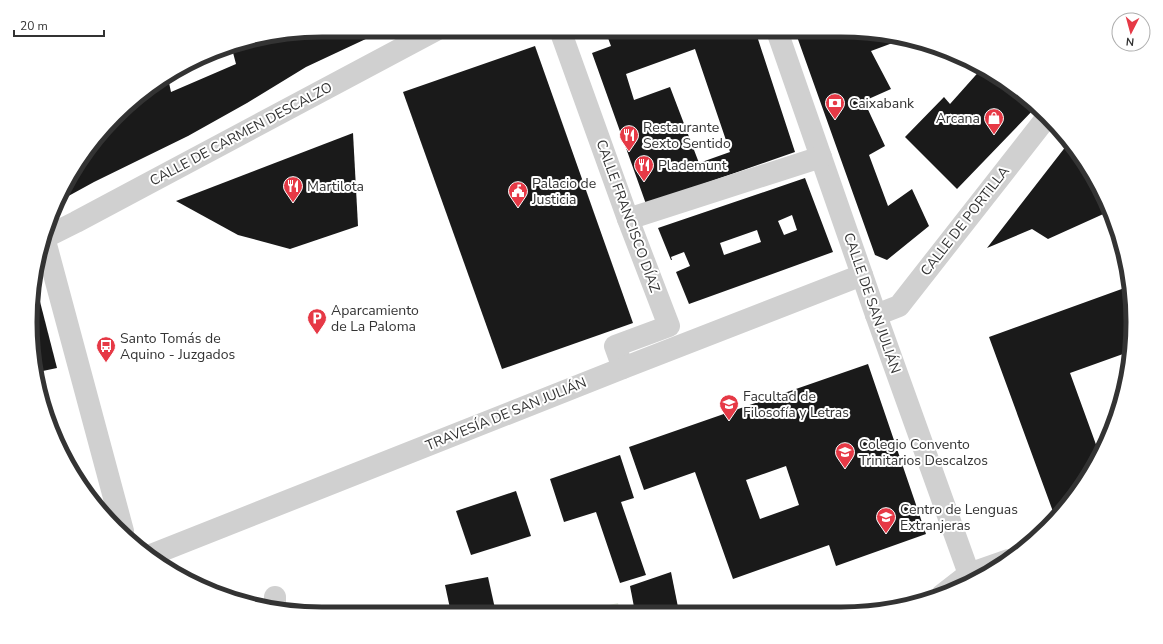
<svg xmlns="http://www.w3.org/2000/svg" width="1163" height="644" font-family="'Nunito Sans',sans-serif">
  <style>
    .green { fill: #e6ecdf }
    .building { fill: #1a1a1a; fill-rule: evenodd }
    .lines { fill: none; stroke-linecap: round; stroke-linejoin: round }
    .minor { stroke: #d0d0d0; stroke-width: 22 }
    .labels { text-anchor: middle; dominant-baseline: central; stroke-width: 4; stroke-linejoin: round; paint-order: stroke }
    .poi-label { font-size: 14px; fill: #333; stroke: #fff; text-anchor: start }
    .street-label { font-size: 14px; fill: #333; stroke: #fff }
    .rim { fill: none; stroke: #333; stroke-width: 5 }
  </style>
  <rect width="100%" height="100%" fill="#fff"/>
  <!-- green -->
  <polygon class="green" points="618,603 620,612 573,613"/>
  <!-- building -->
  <g class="building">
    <polygon points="322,30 385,30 306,67 247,103 188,136 94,182 63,199 62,198 79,160 144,90 168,78 171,92 236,64 231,45"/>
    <polygon points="587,30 604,30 604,31 589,36"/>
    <path d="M605,30H755L795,152L646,204L592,53L611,46ZM695,49L730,152L699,163L670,87L634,100L626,74Z"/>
    <polygon points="795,31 860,31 906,38 871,51 891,89 864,101 885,146 869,155 888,206 912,189 929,226 887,260 875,255"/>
    <polygon points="535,46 633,323 502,369 403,92"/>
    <polygon points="983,67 1037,106 957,189 905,137 944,97 950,104"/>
    <polygon points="353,133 358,226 290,249 238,235 176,201"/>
    <polygon points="1070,141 1103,193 1110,211 1048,239 1032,229 987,248"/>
    <path d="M805,178L833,252L689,304L676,272L690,266L684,252L671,257L672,260H671L658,228ZM792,215L797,230L784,235L778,221ZM757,230L761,242L724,255L720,243Z"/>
    <polygon points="36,286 57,368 38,372 31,341"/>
    <polygon points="1130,286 1132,303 1131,360 1128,370 1123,354 1070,373 1098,450 1103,448 1094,468 1060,515 1055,517 989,337"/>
    <path d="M868,364L926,534L836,566L829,545L733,579L695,472L644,490L629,447ZM786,466L799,505L760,519L746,480Z"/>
    <polygon points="620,455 634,498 621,502 646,575 620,583 596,512 564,522 550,479"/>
    <polygon points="516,491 531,536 471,555 456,511"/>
    <polygon points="671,572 679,612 635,612 630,586"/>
    <polygon points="488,577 496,613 451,613 445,585"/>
  </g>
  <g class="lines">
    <!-- minor -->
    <g class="minor">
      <polyline points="560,30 628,219 669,326 615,346 623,368"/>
      <polyline points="777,31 876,315 969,574"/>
      <polyline points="628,219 821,157"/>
      <polyline points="44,237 123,531"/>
      <polyline points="44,238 76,222 436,30"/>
      <polyline points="876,315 899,306 1047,117"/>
      <polyline points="151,555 623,368 862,275"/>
      <polyline points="942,595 969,574 1009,560"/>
      <polyline points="275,597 275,609"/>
    </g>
  </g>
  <!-- icons -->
  <defs>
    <symbol id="bank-pin" viewBox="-11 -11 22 30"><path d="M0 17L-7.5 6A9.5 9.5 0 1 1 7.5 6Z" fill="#e63946" stroke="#fff"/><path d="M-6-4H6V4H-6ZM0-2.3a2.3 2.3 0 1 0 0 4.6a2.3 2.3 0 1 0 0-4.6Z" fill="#fff"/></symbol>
    <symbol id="shop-pin" viewBox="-11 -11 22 30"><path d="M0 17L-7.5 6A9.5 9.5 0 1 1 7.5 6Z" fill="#e63946" stroke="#fff"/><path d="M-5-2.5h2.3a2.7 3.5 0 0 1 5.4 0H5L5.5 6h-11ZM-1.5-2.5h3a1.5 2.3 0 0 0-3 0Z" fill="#fff"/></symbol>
    <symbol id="restaurant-pin" viewBox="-11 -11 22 30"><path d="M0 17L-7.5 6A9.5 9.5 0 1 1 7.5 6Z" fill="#e63946" stroke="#fff"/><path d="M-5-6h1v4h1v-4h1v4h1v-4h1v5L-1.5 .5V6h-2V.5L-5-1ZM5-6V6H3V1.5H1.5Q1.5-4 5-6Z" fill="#fff"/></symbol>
    <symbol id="civic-pin" viewBox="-11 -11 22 30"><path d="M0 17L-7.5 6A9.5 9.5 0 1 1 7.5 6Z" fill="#e63946" stroke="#fff"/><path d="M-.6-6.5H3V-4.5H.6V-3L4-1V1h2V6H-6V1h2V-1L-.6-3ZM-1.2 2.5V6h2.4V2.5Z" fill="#fff"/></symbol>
    <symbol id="parking-pin" viewBox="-11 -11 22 30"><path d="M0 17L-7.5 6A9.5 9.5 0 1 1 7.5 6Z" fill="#e63946" stroke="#fff"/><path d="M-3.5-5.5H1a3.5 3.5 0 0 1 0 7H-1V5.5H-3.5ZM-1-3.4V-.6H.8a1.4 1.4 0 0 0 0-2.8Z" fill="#fff"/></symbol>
    <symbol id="bus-pin" viewBox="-11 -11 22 30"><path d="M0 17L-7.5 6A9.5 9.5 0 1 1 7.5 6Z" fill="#e63946" stroke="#fff"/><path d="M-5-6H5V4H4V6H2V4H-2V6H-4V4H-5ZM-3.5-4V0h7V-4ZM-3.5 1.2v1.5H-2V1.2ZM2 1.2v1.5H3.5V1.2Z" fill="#fff"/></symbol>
    <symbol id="university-pin" viewBox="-11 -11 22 30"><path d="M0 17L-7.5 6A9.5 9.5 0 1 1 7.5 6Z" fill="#e63946" stroke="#fff"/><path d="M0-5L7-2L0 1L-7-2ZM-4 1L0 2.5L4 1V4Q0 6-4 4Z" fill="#fff"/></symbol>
    <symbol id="school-pin" viewBox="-11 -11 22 30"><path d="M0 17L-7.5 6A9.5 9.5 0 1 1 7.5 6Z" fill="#e63946" stroke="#fff"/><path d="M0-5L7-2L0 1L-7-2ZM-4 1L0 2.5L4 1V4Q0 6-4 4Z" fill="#fff"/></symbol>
  </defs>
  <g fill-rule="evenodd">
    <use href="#bank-pin" x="824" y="92" width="22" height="30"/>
    <use href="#shop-pin" x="983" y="107" width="22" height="30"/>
    <use href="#restaurant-pin" x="618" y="124" width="22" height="30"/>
    <use href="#restaurant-pin" x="633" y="154" width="22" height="30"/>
    <use href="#restaurant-pin" x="282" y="175" width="22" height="30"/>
    <use href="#civic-pin" x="507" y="180" width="22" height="30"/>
    <use href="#parking-pin" x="306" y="307" width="22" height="30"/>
    <use href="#bus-pin" x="95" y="335" width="22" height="30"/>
    <use href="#university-pin" x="718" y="393" width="22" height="30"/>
    <use href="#university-pin" x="834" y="441" width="22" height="30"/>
    <use href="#school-pin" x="875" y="506" width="22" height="30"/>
  </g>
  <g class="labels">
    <!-- poi labels -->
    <g class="poi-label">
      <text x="849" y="103">Caixabank</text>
      <text x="980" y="118" text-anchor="end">Arcana</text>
      <text x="643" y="127">Restaurante<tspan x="643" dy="16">Sexto Sentido</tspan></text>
      <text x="658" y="165">Plademunt</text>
      <text x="532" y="183">Palacio de<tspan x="532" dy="16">Justicia</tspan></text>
      <text x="307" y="186">Martilota</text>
      <text x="331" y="310">Aparcamiento<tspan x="331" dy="16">de La Paloma</tspan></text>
      <text x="120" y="338">Santo Tomás de<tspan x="120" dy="16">Aquino - Juzgados</tspan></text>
      <text x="743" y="396">Facultad de<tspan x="743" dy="16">Filosofía y Letras</tspan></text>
      <text x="859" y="444">Colegio Convento<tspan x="859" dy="16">Trinitarios Descalzos</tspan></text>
      <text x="900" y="509">Centro de Lenguas<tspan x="900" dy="16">Extranjeras</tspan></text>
    </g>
    <!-- street labels -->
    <g class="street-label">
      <text transform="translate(241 134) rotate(-28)">CALLE DE CARMEN DESCALZO</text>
      <text transform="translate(628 216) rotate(70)">CALLE FRANCISCO DÍAZ</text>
      <text transform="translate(965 221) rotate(-52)">CALLE DE PORTILLA</text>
      <text transform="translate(872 303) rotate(71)">CALLE DE SAN JULIÁN</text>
      <text transform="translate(506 414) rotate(-22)">TRAVESÍA DE SAN JULIÁN</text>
    </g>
  </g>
  <!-- crop -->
  <path d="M0 0H1163V644H0ZM322 37H841A285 285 0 0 1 1126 322V322A285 285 0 0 1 841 607H322A285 285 0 0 1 37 322V322A285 285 0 0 1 322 37Z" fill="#fff" fill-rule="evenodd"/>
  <path class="rim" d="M322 37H841A285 285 0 0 1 1126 322V322A285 285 0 0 1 841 607H322A285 285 0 0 1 37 322V322A285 285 0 0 1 322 37Z"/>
  <!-- north arrow -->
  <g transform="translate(1131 32) rotate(186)"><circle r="19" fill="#ffffff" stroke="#adadad"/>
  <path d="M0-3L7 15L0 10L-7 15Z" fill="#e63946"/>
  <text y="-6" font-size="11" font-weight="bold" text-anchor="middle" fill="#333333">N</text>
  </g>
  <!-- scale -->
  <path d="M14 30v6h90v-6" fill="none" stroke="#333333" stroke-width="2"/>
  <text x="20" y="30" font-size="12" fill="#333333" stroke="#ffffff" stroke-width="3" paint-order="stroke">20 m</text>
</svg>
